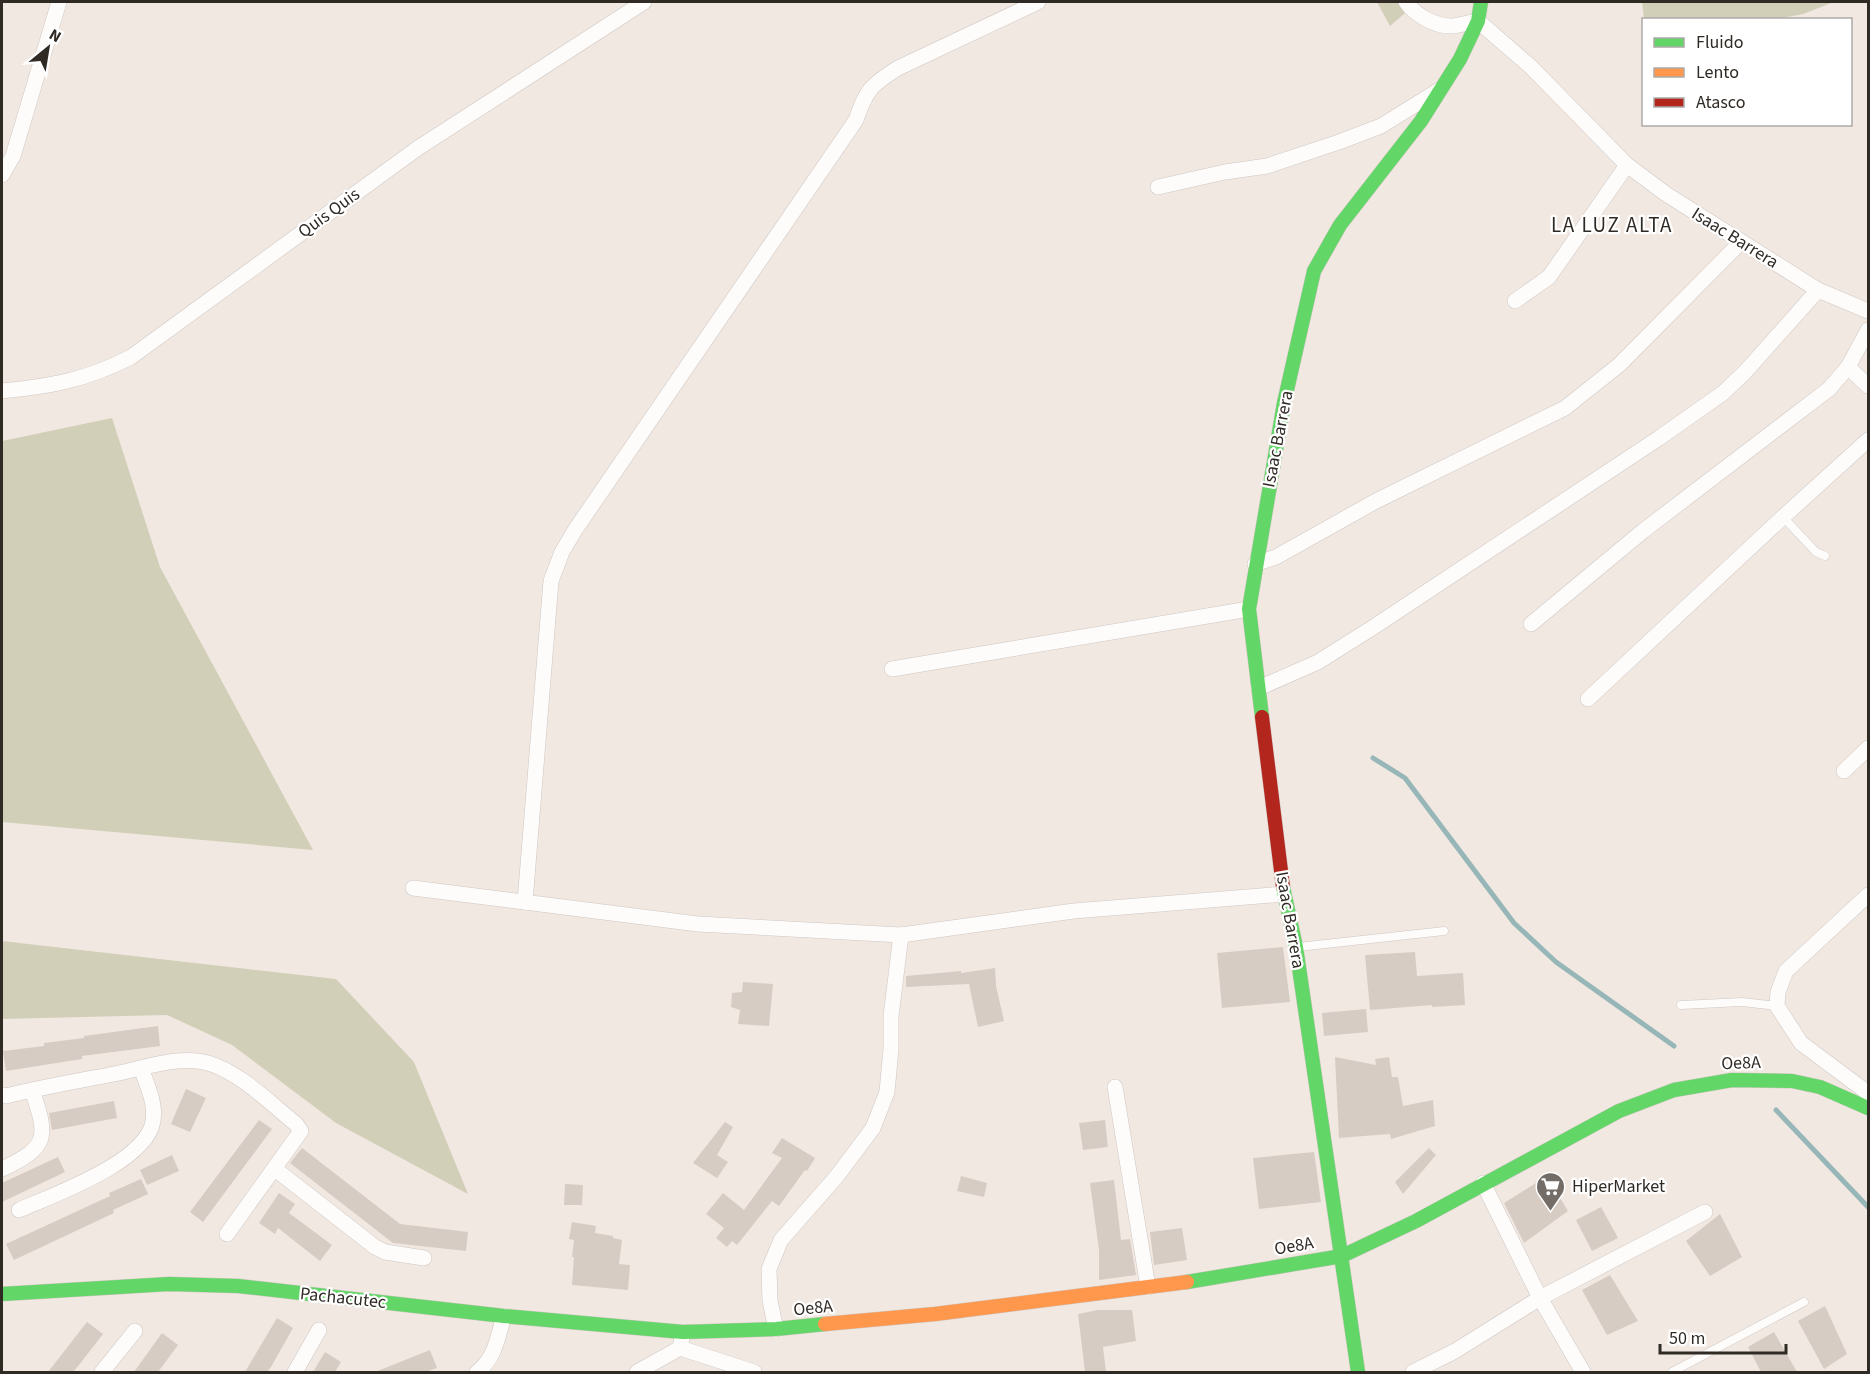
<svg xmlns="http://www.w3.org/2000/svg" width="1870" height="1374" font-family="'Source Sans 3',sans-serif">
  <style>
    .green { fill: #d2cfb8 }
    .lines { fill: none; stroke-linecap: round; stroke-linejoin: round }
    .stream { stroke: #97b6b8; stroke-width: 5 }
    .building { fill: #d7ccc4 }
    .lane-casing { stroke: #cec6c1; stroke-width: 9 }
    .street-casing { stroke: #cec6c1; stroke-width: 16 }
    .fast-casing { stroke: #cec6c1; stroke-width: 15 }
    .slow-casing { stroke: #cec6c1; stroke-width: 15 }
    .jam-casing { stroke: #cec6c1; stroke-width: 15 }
    .lane { stroke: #fdfcfb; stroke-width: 8 }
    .street { stroke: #fdfcfb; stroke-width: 15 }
    .fast { stroke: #63d668; stroke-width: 14 }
    .slow { stroke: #ff974d; stroke-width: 14 }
    .jam { stroke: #b3261e; stroke-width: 14 }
    .labels { text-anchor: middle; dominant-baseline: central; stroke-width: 4.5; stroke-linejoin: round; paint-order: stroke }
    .street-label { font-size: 18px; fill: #302a25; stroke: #fff }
    .poi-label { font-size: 18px; fill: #302a25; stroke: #fff; text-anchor: start }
    .quarter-label { font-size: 21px; letter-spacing: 1.5px; fill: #302a25; stroke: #fff }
  </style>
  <rect width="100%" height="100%" fill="#f2e8e2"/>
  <!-- green -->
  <g class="green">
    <polygon points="1377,2 1418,2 1390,26"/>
    <polygon points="1642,2 1834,2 1803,14 1777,19 1644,19"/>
    <polygon points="112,418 160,567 313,850 2,822 2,441"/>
    <polygon points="2,941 336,979 414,1062 468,1194 336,1123 232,1045 167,1015 2,1019"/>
  </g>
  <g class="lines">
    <!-- stream -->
    <g class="stream">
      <polyline points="1373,758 1405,778 1514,923 1556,962 1674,1046"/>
      <polyline points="1776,1110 1868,1207"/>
    </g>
  </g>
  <!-- building -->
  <g class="building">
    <polygon points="1283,947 1290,1002 1222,1008 1217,953"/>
    <polygon points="1415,952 1417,976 1463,973 1465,1005 1432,1007 1432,1005 1370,1010 1365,955"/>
    <polygon points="995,968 996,986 1004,1021 978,1027 969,984 906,987 906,976 961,971 961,973"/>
    <polygon points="743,982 773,984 769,1026 738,1024 740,1010 731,1007 732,993 742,992"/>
    <polygon points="1366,1009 1368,1032 1324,1036 1322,1013"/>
    <polygon points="158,1026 160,1046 82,1056 82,1059 6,1071 3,1051 44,1046 44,1043 84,1038 84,1036"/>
    <polygon points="1335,1057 1376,1065 1375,1059 1389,1057 1392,1077 1398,1077 1403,1106 1433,1100 1435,1126 1391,1139 1390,1134 1339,1138"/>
    <polygon points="186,1089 206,1098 190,1132 171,1124"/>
    <polygon points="114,1101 117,1118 52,1130 49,1113"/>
    <polygon points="259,1120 272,1129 203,1222 190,1212"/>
    <polygon points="1105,1120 1108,1147 1083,1150 1079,1123"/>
    <polygon points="725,1122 733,1127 717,1155 728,1162 717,1178 693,1163"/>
    <polygon points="782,1138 815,1158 807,1171 805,1170 779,1206 772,1201 737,1245 732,1241 727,1247 716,1238 724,1228 706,1214 723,1193 744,1210 782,1158 772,1153"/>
    <polygon points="302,1148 400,1224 468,1232 466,1251 393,1243 290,1163"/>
    <polygon points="1429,1148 1436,1155 1403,1194 1395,1182"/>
    <polygon points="1314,1152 1321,1202 1259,1209 1253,1158"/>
    <polygon points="172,1155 179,1171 147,1185 140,1170"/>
    <polygon points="58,1157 65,1172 2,1202 2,1183"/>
    <polygon points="961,1176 987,1183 984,1197 957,1191"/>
    <polygon points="1547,1176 1568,1211 1524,1243 1504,1203"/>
    <polygon points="141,1179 148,1194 113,1210 114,1213 14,1260 6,1244 110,1196 109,1193"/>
    <polygon points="1114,1180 1121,1240 1130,1239 1136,1275 1099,1280 1099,1250 1090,1183"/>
    <polygon points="565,1184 583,1185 582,1205 564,1205"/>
    <polygon points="279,1193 295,1204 289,1213 332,1245 320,1261 278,1228 275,1234 259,1223"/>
    <polygon points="1601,1207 1618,1238 1592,1251 1576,1220"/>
    <polygon points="1720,1214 1742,1257 1710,1276 1686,1241"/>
    <polygon points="572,1222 596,1226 595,1233 613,1236 613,1238 622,1240 619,1264 630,1265 628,1290 572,1285 574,1257 572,1257 574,1240 569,1239"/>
    <polygon points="1182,1228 1187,1260 1154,1265 1150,1232"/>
    <polygon points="1610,1275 1638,1321 1607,1335 1582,1290"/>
    <polygon points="1825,1306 1847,1354 1824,1369 1798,1321"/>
    <polygon points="1098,1310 1132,1310 1136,1341 1103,1347 1106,1372 1085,1372 1078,1314"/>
    <polygon points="277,1318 293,1328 271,1367 267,1372 245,1372"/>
    <polygon points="87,1322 103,1334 79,1365 73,1372 48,1372"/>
    <polygon points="1774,1332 1797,1372 1761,1372 1748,1347"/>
    <polygon points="162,1333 178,1345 158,1372 134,1372"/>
    <polygon points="430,1350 437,1368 425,1372 375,1372"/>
    <polygon points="325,1352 341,1362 335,1372 313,1372"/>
  </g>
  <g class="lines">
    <defs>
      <g id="lane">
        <polyline points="1783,517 1816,552 1825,556"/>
        <polyline points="1298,947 1444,931"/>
        <polyline points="1681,1005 1742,1002 1777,1006"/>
        <polyline points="1672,1372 1804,1302"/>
      </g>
      <g id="street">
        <path d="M1406,2C1415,15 1436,27 1453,26C1461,25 1470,22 1478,21L1531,67L1627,165L1666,194L1818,290L1868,311"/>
        <polyline points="2,175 13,156 59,2"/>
        <polyline points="1158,187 1225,172 1267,166 1339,142 1381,126 1439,90"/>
        <polyline points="1515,301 1549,277 1627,165"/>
        <polyline points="1848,367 1868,386"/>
        <path d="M2,391C52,386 86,380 131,357L418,148L644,2"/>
        <polyline points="1255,564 1276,557 1376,501 1565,408 1619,365 1740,243"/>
        <polyline points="1531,624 1643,531 1829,389 1848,367 1868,330"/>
        <polyline points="892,669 1249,609"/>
        <polyline points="1259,688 1318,662 1372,628 1659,438 1723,393 1746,371 1818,290"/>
        <polyline points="1588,699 1783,517 1868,440"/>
        <polyline points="1844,771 1868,748"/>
        <polyline points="413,888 698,924 901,935 1074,911 1284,894"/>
        <polyline points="1868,895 1786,971 1778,992 1777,1006 1801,1043 1868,1093"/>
        <path d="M525,902L551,581L562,552L575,530L856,120C866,90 871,85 898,68L1038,2"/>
        <polyline points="1115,1087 1148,1287"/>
        <path d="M2,1095L6,1096C42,1087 78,1081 114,1074C146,1068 182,1053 214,1065C245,1077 271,1104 296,1124L301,1131L227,1234"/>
        <path d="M2,1169C49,1147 48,1137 32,1090"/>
        <polyline points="275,1169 375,1247 385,1252 424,1258"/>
        <polyline points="1483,1183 1540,1298 1583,1372"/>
        <path d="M19,1210C53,1195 147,1162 153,1121C156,1103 147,1085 141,1068"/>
        <polyline points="776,1329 770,1301 769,1269 781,1240 837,1176 873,1128 887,1092 891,1049 891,1016 901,935"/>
        <polyline points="680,1348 754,1372"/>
        <polyline points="102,1372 135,1331"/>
        <polyline points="295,1372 319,1330"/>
        <path d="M477,1372C495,1359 498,1336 504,1316"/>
        <polyline points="637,1372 680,1348 682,1338"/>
        <polyline points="1413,1372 1455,1351 1540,1298 1705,1212"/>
      </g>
      <g id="fast">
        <polyline points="1262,717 1249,609 1284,403 1314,271 1340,225 1421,121 1460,59 1478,21 1481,2"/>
        <polyline points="1283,887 1296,947 1358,1372"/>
        <polyline points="1187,1282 1342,1256 1416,1221 1619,1111 1674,1090 1732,1080 1792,1081 1820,1087 1868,1108"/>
        <polyline points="2,1294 169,1284 238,1286 504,1316 683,1332 776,1329 825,1324"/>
      </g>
      <polyline id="slow" points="825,1324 935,1314 1187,1282"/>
      <polyline id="jam" points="1262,717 1283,887"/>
    </defs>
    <!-- lane casing -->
    <use href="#lane" class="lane-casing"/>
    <!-- street casing -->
    <use href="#street" class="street-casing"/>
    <!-- fast casing -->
    <use href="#fast" class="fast-casing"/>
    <!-- slow casing -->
    <use href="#slow" class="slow-casing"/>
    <!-- jam casing -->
    <use href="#jam" class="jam-casing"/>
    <!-- lane -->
    <use href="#lane" class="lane"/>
    <!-- street -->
    <use href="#street" class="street"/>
    <!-- fast -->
    <use href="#fast" class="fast"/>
    <!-- slow -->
    <use href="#slow" class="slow"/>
    <!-- jam -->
    <use href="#jam" class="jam"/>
  </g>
  <!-- icons -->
  <defs>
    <symbol id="supermarket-pin" viewBox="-11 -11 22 30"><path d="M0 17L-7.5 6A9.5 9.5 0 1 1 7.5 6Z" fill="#746c67" stroke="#fff"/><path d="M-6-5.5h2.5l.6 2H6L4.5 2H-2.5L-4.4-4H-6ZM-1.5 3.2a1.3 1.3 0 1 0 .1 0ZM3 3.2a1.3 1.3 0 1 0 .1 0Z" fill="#fff"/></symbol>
  </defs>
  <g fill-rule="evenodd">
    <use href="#supermarket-pin" x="1534" y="1170" width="33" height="45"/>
  </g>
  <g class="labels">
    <!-- street labels -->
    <g class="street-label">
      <text transform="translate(329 213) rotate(-36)">Quis Quis</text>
      <text transform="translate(1735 238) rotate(32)">Isaac Barrera</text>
      <text transform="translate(1278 439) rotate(-79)">Isaac Barrera</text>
      <text transform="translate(1290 920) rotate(80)">Isaac Barrera</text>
      <text transform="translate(1741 1063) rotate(-2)">Oe8A</text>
      <text transform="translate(1294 1246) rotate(-10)">Oe8A</text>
      <text transform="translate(343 1298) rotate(6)">Pachacutec</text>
      <text transform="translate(813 1308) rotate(-6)">Oe8A</text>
    </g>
    <!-- poi labels -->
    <g class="poi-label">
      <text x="1572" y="1186">HiperMarket</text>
    </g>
    <!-- quarter labels -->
    <g class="quarter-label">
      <text x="1612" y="225">LA LUZ ALTA</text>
    </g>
  </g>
  <!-- border -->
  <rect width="1870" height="1374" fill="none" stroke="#302a25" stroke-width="6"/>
  <!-- legend -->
  <rect x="1642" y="18" width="210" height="108" fill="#ffffff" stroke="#acaaa8" stroke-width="1.5"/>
  <rect x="1654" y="38" width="30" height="9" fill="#63d668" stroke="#acaaa8" stroke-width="1.5"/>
  <text x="1696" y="48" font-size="18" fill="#302a25">Fluido</text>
  <rect x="1654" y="68" width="30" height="9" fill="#ff974d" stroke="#acaaa8" stroke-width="1.5"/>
  <text x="1696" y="78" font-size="18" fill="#302a25">Lento</text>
  <rect x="1654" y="98" width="30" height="9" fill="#b3261e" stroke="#acaaa8" stroke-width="1.5"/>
  <text x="1696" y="108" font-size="18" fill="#302a25">Atasco</text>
  <!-- north arrow -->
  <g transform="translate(48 48) rotate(30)" stroke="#ffffff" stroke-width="4.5" paint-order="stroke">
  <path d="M0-4.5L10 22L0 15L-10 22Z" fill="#302a25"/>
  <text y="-9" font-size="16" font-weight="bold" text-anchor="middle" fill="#302a25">N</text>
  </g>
  <!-- scale -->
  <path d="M1660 1344v9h126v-9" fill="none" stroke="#302a25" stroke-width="3"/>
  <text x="1669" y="1344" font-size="18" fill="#302a25" stroke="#ffffff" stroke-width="4.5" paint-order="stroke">50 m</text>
</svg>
